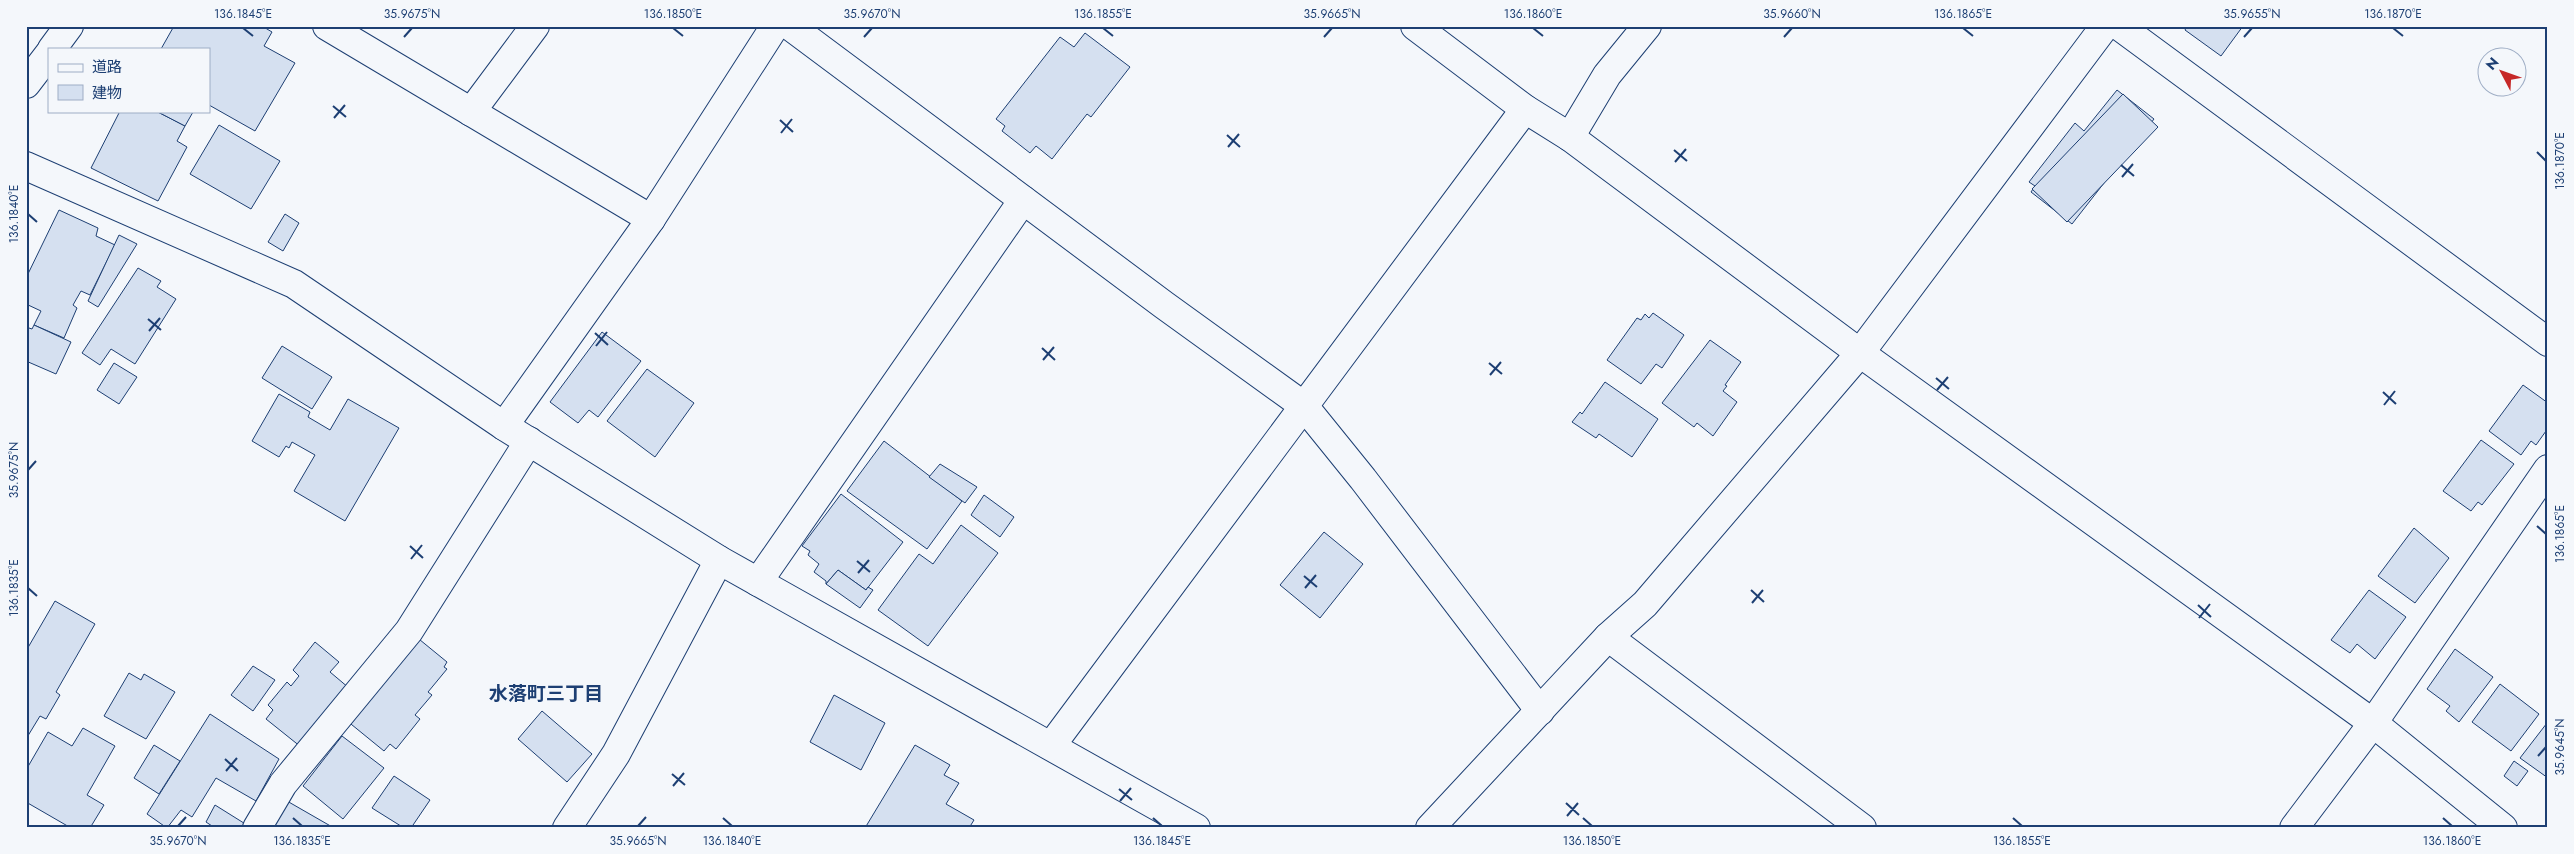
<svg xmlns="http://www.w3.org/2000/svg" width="2574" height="854" font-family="Jost,'Noto Sans JP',sans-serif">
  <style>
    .building { fill: #d5e0f0; stroke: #1d3f73 }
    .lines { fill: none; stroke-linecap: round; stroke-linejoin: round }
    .minor-casing { stroke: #1d3f73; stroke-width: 30 }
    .tertiary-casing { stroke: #1d3f73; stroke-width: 30 }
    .minor { stroke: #f4f7fb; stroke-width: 28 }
    .tertiary { stroke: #f4f7fb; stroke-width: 28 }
    .ticks { fill: none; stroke: #1d3f73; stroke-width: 2 }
    .labels { text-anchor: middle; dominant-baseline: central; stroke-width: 4; stroke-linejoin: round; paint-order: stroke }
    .neighbourhood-label { font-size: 19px; font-weight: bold; fill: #1d3f73; stroke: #f4f7fb }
    .neatline { fill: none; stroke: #1d3f73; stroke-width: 2 }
    .ticks-label { font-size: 12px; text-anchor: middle; fill: #1d3f73 }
  </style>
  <rect width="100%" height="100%" fill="#f4f7fb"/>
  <!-- building -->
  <g class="building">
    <polygon points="174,26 262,26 272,32 264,46 295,63 255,131 209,105 209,49 161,49"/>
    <polygon points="2187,26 2243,26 2221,56 2185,30"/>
    <polygon points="1085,33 1130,67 1091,117 1087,114 1052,159 1036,146 1030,153 1002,131 1005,126 996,119 1060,37 1074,47"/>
    <polygon points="2117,90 2154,119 2072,224 2031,192 2035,186 2029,182 2075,123 2084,131"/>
    <polygon points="2123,94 2158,127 2067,222 2032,189"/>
    <polygon points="120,111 156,111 185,126 177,141 187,147 158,201 91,168"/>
    <polygon points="156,111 192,111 193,112 185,126"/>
    <polygon points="219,125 280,161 251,209 190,174"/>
    <polygon points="59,210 98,228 96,236 115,245 90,295 81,291 73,305 77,308 64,338 34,325 41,311 26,304 26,278"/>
    <polygon points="285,214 299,223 283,251 268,242"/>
    <polygon points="119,235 137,244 98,307 88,301"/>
    <polygon points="138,268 161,281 157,287 176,299 135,364 111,349 100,365 82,353"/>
    <polygon points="1653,313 1684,335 1662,368 1656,364 1641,384 1607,360 1637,318 1641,320 1645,314 1649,318"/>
    <polygon points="34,325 71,342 56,374 26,361 26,327 32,329"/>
    <polygon points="602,332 641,361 598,417 589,410 578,423 550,402"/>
    <polygon points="1710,340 1741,362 1725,385 1727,386 1723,391 1737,402 1713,436 1697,423 1694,427 1662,403"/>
    <polygon points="282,346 332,377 312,409 262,378"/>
    <polygon points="114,363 137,377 119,404 97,390"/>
    <polygon points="647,369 694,403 655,457 607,421"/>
    <polygon points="1605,382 1658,419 1632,457 1599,434 1596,438 1572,422 1580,412 1582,414"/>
    <polygon points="2523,385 2548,403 2548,432 2546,431 2536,445 2531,441 2521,455 2489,431"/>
    <polygon points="279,394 310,412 308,417 330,430 348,399 399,428 345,521 294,491 315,455 292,442 289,448 286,446 279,457 252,441"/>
    <polygon points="2481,440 2514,464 2482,505 2478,502 2471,511 2443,491"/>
    <polygon points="884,441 962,501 927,549 847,491"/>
    <polygon points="940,464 977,487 965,503 929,477"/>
    <polygon points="841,494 903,542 866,590 838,570 826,584 826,581 814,572 819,564 808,555 810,551 802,546"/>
    <polygon points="984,495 1014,517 1000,537 971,515"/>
    <polygon points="961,525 998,553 928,646 878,610 919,554 933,564"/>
    <polygon points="2414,528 2449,558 2415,603 2378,576"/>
    <polygon points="1324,532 1363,564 1320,618 1280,585"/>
    <polygon points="838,570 866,590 868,587 873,590 860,608 826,584"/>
    <polygon points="2369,590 2406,617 2375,659 2357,644 2350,653 2331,640"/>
    <polygon points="55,601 95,624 56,692 60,695 46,719 40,716 26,739 26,651"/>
    <polygon points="414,635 447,662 444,667 447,669 428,692 432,695 415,715 420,719 396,749 390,744 384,751 346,720"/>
    <polygon points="315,642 339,662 330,672 349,688 301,747 266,719 273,710 268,705 287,682 291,686 299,676 293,670"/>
    <polygon points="2455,649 2493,677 2459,722 2446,711 2450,706 2427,689"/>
    <polygon points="253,666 275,680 253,711 231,695"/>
    <polygon points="129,673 141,680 144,674 175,692 146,739 104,716"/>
    <polygon points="2500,684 2539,714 2511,751 2472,722"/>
    <polygon points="834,695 885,723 861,770 810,742"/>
    <polygon points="542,711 592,754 567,782 518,739"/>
    <polygon points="210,714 279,759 256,801 216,778 192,817 181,810 167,828 147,814"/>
    <polygon points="2547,723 2548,724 2548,778 2520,758"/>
    <polygon points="83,728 115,746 87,795 104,805 90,828 71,828 26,802 26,770 48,732 72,746"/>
    <polygon points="342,736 384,768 343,819 303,786"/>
    <polygon points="154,745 180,761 159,794 134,778"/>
    <polygon points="915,745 950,765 944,775 959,783 946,804 974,820 969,828 865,828"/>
    <polygon points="2514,761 2528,771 2517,786 2504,776"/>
    <polygon points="394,776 430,800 411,828 404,828 372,808"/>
    <polygon points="287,801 334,828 272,828"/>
    <polygon points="215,805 247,825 245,828 215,828 206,822"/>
  </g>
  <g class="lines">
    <defs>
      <g id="minor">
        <polyline points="327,26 651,219"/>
        <polyline points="790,26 1164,305 1304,406 1363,479 1540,711"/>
        <polyline points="2119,26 2548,342"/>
        <polyline points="52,49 69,26"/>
        <polyline points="26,84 49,54"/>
        <polyline points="471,112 535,26"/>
        <polyline points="1570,137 1607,75 1647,26"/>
        <polyline points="26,166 294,284 504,426 719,560 1196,828"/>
        <polyline points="504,426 651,219 775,26"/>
        <polyline points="758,582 1023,200"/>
        <polyline points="1608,637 1862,828"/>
        <polyline points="1051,746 1525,109"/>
        <polyline points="257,828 283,784 409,631 529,441"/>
        <polyline points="567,828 616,754 719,560"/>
        <polyline points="1430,828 1608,637 1645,604 1860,353 2105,26"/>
        <polyline points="2294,828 2373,723 2548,469"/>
      </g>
      <polyline id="tertiary" points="1415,26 1525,109 1570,137 1860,353 2373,723 2503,828"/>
    </defs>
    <!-- minor casing -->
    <use href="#minor" class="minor-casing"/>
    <!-- tertiary casing -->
    <use href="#tertiary" class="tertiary-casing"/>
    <!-- minor -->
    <use href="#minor" class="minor"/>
    <!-- tertiary -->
    <use href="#tertiary" class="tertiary"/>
  </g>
  <!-- ticks -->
  <path class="ticks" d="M243,28L253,36M673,28L683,36M1103,28L1113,36M1533,28L1543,36M1963,28L1973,36M2393,28L2403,36M404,37L412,28M864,37L872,28M1324,37L1332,28M1784,37L1792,28M2244,37L2252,28M333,106L346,117M334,118L345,105M780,120L793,132M781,133L792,119M1227,135L1240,147M1228,147L1239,134M1674,150L1687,161M2537,152L2546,161M1675,162L1686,149M2121,165L2134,176M2122,177L2133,164M28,214L37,222M148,319L161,330M149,331L160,318M595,333L608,345M596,346L607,332M1042,348L1055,360M1043,360L1054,347M1489,363L1502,374M1490,375L1501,362M1936,378L1949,389M1937,390L1948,377M2383,392L2396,404M2384,405L2395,391M28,470L36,461M2537,526L2546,534M410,546L423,558M411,559L422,545M857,561L870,572M858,573L869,560M1304,576L1317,587M28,588L37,596M1305,588L1316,575M1751,590L1764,602M1752,603L1763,590M2198,605L2211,617M2199,618L2210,604M2538,756L2546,747M225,759L238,771M226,771L237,758M672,774L685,785M673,786L684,773M1119,789L1132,800M1120,801L1131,788M1566,803L1579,815M1567,816L1578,803M293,818L302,826M723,818L732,826M1153,818L1162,826M1583,818L1592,826M2013,818L2022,826M2443,818L2452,826M178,826L186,817M638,826L646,817"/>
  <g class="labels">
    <!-- neighbourhood labels -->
    <g class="neighbourhood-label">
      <text x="546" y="693">水落町三丁目</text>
    </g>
  </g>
  <!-- border -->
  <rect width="2574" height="854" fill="none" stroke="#f4f7fb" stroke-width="55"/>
  <!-- legend -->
  <rect x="48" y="48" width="162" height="65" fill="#f4f7fb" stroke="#9eadc5"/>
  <rect x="58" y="64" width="25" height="8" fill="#f4f7fb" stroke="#9eadc5"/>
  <text x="92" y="72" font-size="15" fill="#1d3f73">道路</text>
  <rect x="58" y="85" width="25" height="15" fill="#d5e0f0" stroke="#9eadc5"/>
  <text x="92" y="98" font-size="15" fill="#1d3f73">建物</text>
  <!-- north arrow -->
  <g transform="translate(2502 72) rotate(311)"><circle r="24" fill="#f4f7fb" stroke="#9eadc5"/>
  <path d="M0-4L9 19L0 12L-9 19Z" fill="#c62828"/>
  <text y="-8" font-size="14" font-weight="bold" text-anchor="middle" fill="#1d3f73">N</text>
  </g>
  <rect x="28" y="28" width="2518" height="798" class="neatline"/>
  <g class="ticks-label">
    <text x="243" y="18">136.1845°E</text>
    <text x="412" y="18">35.9675°N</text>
    <text x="673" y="18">136.1850°E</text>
    <text x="872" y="18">35.9670°N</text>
    <text x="1103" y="18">136.1855°E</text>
    <text x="1332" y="18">35.9665°N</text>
    <text x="1533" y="18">136.1860°E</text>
    <text x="1792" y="18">35.9660°N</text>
    <text x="1963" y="18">136.1865°E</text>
    <text x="2252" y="18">35.9655°N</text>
    <text x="2393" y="18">136.1870°E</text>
    <text transform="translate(2560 161) rotate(-90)" y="4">136.1870°E</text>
    <text transform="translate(14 214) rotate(-90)" y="4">136.1840°E</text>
    <text transform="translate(14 470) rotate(-90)" y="4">35.9675°N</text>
    <text transform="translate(2560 534) rotate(-90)" y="4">136.1865°E</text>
    <text transform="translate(14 588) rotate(-90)" y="4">136.1835°E</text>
    <text transform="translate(2560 747) rotate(-90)" y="4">35.9645°N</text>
    <text x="178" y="845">35.9670°N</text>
    <text x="302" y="845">136.1835°E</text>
    <text x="638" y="845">35.9665°N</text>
    <text x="732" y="845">136.1840°E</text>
    <text x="1162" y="845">136.1845°E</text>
    <text x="1592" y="845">136.1850°E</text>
    <text x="2022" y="845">136.1855°E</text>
    <text x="2452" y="845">136.1860°E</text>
  </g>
</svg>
